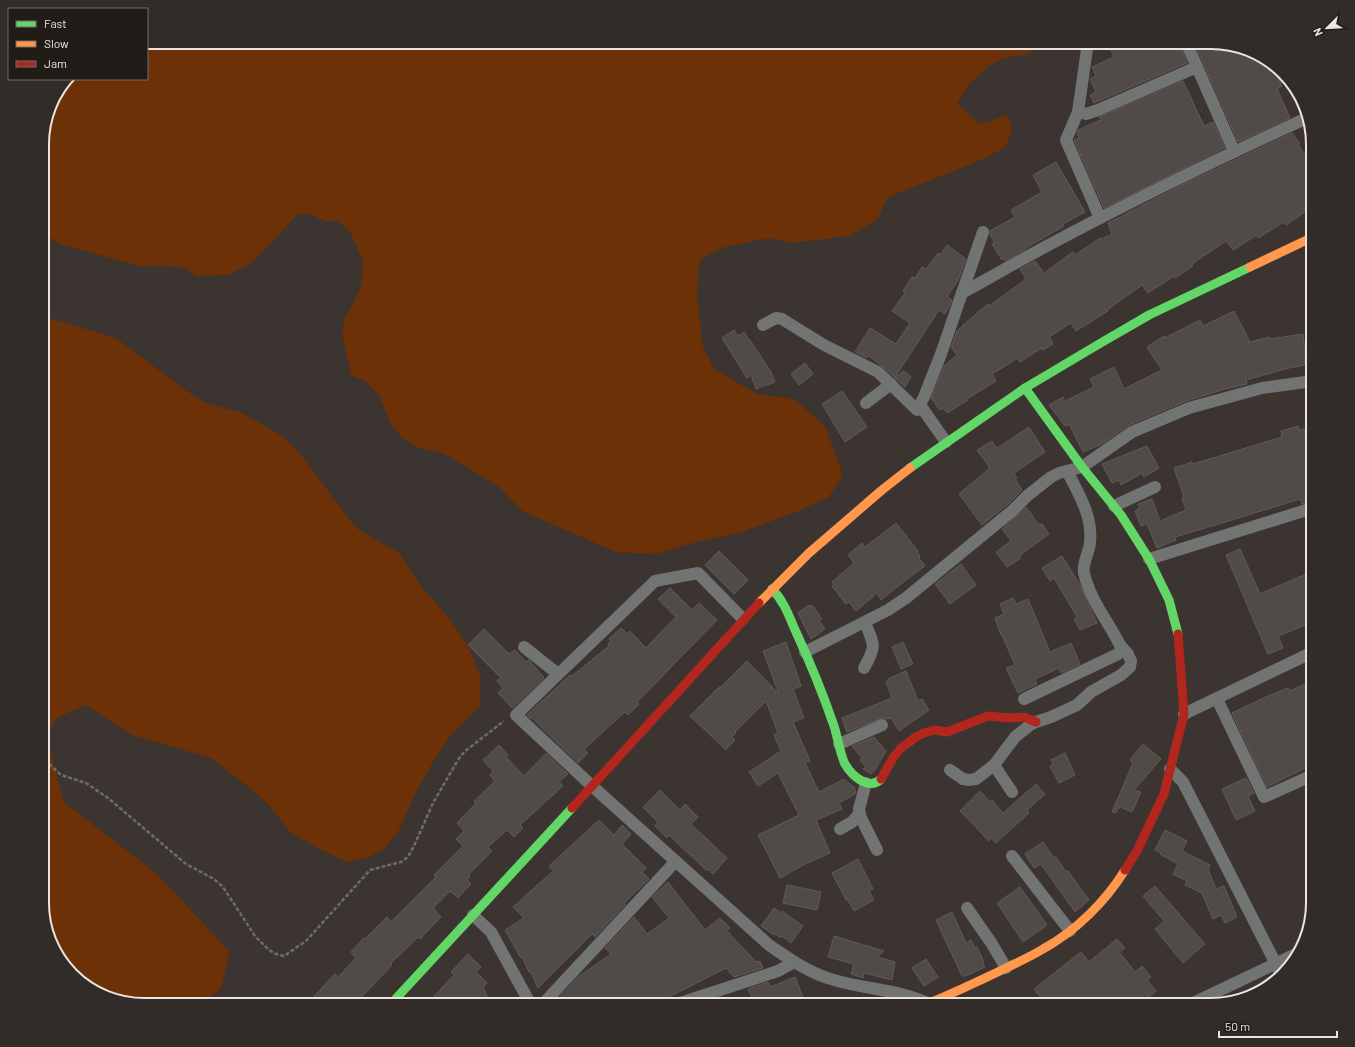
<svg xmlns="http://www.w3.org/2000/svg" width="1355" height="1047" font-family="Barlow,sans-serif">
  <style>
    .green { fill: #6c3106 }
    .building { fill: #514b48; stroke: #615a57 }
    .lines { fill: none; stroke-linecap: round; stroke-linejoin: round }
    .path { stroke: #6d6c6c; stroke-width: 2.5; stroke-dasharray: 4 2; stroke-linecap: butt }
    .street { stroke: #727373; stroke-width: 12 }
    .fast { stroke: #63d668; stroke-width: 9 }
    .slow { stroke: #ff974d; stroke-width: 9 }
    .jam { stroke: #b3261e; stroke-width: 9 }
    .rim { fill: none; stroke: #ede4e0; stroke-width: 2 }
  </style>
  <rect width="100%" height="100%" fill="#3c3430"/>
  <!-- green -->
  <g class="green">
    <polygon points="147,42 1051,42 1027,54 1004,58 989,66 970,83 957,103 980,124 1008,115 1012,131 1005,147 984,159 888,197 877,220 849,236 793,243 769,238 724,247 702,258 699,264 697,297 703,347 714,369 757,394 794,399 825,426 843,475 829,497 798,511 739,533 700,541 656,554 616,552 522,511 499,487 463,465 443,453 419,448 401,437 390,422 379,395 365,381 351,375 342,334 345,317 355,300 362,283 363,261 350,232 338,221 325,221 310,214 298,214 253,262 228,275 197,276 185,268 167,266 139,266 60,244 42,232 42,137 53,99 68,79 147,79"/>
    <polygon points="42,316 116,338 188,392 206,403 240,412 281,435 298,451 356,528 399,553 423,589 449,618 468,646 480,676 480,705 451,735 434,760 416,792 398,832 384,849 369,857 347,862 318,848 291,833 269,805 256,793 211,758 132,735 86,705 58,717 46,735 64,802 157,874 229,951 222,987 203,1003 164,1000 138,1004 111,1000 82,984 53,948 42,910"/>
  </g>
  <!-- building -->
  <g class="building">
    <polygon points="1108,42 1179,42 1187,63 1094,103 1090,95 1096,92 1090,79 1096,76 1092,67 1114,57"/>
    <polygon points="1194,42 1211,42 1244,47 1273,63 1275,65 1272,67 1282,86 1277,89 1290,118 1238,142"/>
    <polygon points="1183,81 1204,126 1213,122 1225,148 1104,208 1074,140 1079,138 1077,133 1078,130 1101,120 1099,117"/>
    <polygon points="1292,133 1300,144 1298,145 1313,166 1313,206 1286,225 1284,222 1258,238 1257,235 1233,250 1226,241 1192,264 1193,266 1175,278 1174,276 1148,293 1142,285 1107,310 1108,311 1076,331 1071,323 1049,337 1053,344 1043,350 1042,348 1020,362 1018,358 992,374 996,381 967,399 968,400 947,413 943,408 940,410 931,398 944,366 957,355 951,347 957,331 963,326 962,326 988,304 989,306 1026,279 1020,269 1035,261 1044,273 1073,252 1075,255 1100,238 1101,239 1112,234 1108,223 1186,183"/>
    <polygon points="1056,162 1085,212 1063,224 1064,226 1026,248 1026,249 1005,261 1003,258 1002,260 992,244 995,243 990,235 990,231 1015,217 1011,210 1042,192 1033,175"/>
    <polygon points="947,245 966,259 958,280 947,297 952,300 949,307 945,314 939,310 895,377 904,371 911,377 905,387 883,367 869,356 867,358 855,352 870,328 896,344 910,323 892,311 905,293 903,291 912,277 915,278 922,267 926,269 938,253 940,255"/>
    <polygon points="1234,311 1250,342 1269,337 1270,339 1303,334 1305,351 1304,351 1305,365 1289,368 1246,380 1247,384 1225,389 1186,401 1129,425 1102,444 1083,452 1069,424 1065,426 1049,405 1063,397 1065,401 1094,387 1090,379 1114,367 1124,389 1162,370 1147,347 1164,336 1165,338 1200,320 1203,326"/>
    <polygon points="734,330 738,336 744,332 749,340 750,340 771,372 775,382 756,389 751,375 747,378 722,338"/>
    <polygon points="805,363 813,374 799,385 791,374"/>
    <polygon points="842,391 867,427 845,442 822,404"/>
    <polygon points="1298,426 1299,430 1304,429 1307,444 1313,443 1313,501 1302,504 1300,499 1232,520 1175,537 1176,540 1157,548 1147,524 1141,526 1135,511 1140,508 1138,504 1152,499 1160,521 1186,510 1182,498 1184,497 1174,468 1192,462 1193,464 1282,437 1281,431"/>
    <polygon points="1029,427 1045,452 1014,473 1017,478 1015,479 1022,490 1007,505 982,525 959,494 990,468 977,450 992,441 997,448"/>
    <polygon points="1147,446 1159,468 1144,477 1142,473 1121,485 1119,480 1112,483 1102,464"/>
    <polygon points="1026,507 1039,525 1042,524 1049,534 1019,556 1021,558 1007,567 996,552 1011,541 1002,529"/>
    <polygon points="896,523 918,551 917,552 920,557 919,558 925,566 902,583 881,600 877,593 856,611 849,602 846,604 832,586 834,584 832,582 854,563 848,555 862,543 865,547"/>
    <polygon points="1240,549 1260,594 1313,571 1313,622 1278,636 1283,648 1268,654 1226,555"/>
    <polygon points="719,551 748,580 734,594 705,565"/>
    <polygon points="1062,556 1080,585 1097,623 1080,630 1074,619 1077,617 1054,578 1050,581 1042,568"/>
    <polygon points="961,564 976,585 950,604 935,584"/>
    <polygon points="670,588 692,610 699,603 717,620 637,702 639,704 628,715 625,712 584,749 588,753 578,763 532,718 531,719 527,715 570,675 572,676 609,646 608,644 611,641 609,639 621,628 627,634 630,631 646,648 676,617 658,599"/>
    <polygon points="1013,598 1016,604 1028,599 1050,652 1071,643 1080,664 1061,673 1059,668 1035,679 1037,684 1018,693 1006,668 1015,665 1002,635 1001,635 995,618 1004,614 1000,604"/>
    <polygon points="809,605 810,607 812,605 822,619 819,621 825,629 811,639 798,613"/>
    <polygon points="484,629 509,654 515,650 526,662 529,660 544,678 512,708 498,693 503,688 497,681 501,678 468,645"/>
    <polygon points="786,642 801,686 793,689 804,718 793,722 810,761 805,763 819,792 844,779 855,788 854,789 856,792 855,794 839,803 842,809 816,820 830,853 805,864 780,878 758,835 799,815 778,773 758,786 749,772 781,751 774,735 778,733 766,701 735,732 736,733 732,737 735,740 726,750 690,716 720,686 721,687 747,661 779,694 763,651"/>
    <polygon points="903,642 913,664 901,669 892,647"/>
    <polygon points="906,671 918,701 922,699 929,710 899,731 891,718 887,719 882,718 847,732 842,718 892,698 886,682 888,681 888,679"/>
    <polygon points="1313,680 1313,764 1267,787 1232,713 1266,697 1288,688 1290,691"/>
    <polygon points="874,737 886,751 875,770 871,774 863,769 866,767 860,760 862,758 852,746"/>
    <polygon points="1143,744 1161,759 1134,790 1141,792 1132,812 1120,807 1115,813 1112,812 1133,763 1130,760"/>
    <polygon points="499,745 508,755 506,757 524,776 546,753 568,774 559,782 563,786 520,825 523,828 514,837 507,830 488,847 492,851 468,875 470,876 467,879 471,884 458,898 450,891 433,908 441,917 420,939 418,937 390,964 392,965 354,1005 306,1005 335,974 338,977 356,958 351,952 364,938 365,939 387,917 391,922 436,877 434,875 463,846 456,839 464,831 457,823 476,803 474,801 495,781 490,775 493,771 483,760"/>
    <polygon points="1065,753 1075,775 1059,783 1050,766 1053,764 1051,760"/>
    <polygon points="1246,778 1254,793 1248,796 1255,811 1236,820 1222,789"/>
    <polygon points="1036,784 1045,794 1027,810 1029,813 996,843 991,838 989,841 960,811 980,791 990,802 992,800 1003,813"/>
    <polygon points="660,790 680,810 685,804 698,817 691,824 727,858 713,874 708,869 707,871 669,835 667,838 655,826 658,822 643,807"/>
    <polygon points="599,820 614,835 622,825 631,834 622,844 646,868 642,872 649,879 624,903 625,905 595,937 592,934 538,988 531,972 529,972 522,957 521,958 505,930 524,918 513,907 553,871 549,866"/>
    <polygon points="1165,830 1187,841 1182,851 1210,865 1208,869 1216,889 1224,886 1237,917 1225,923 1221,915 1213,919 1202,893 1185,885 1187,881 1173,874 1178,864 1160,854 1161,853 1155,850"/>
    <polygon points="1043,842 1054,858 1056,857 1066,872 1068,871 1089,900 1075,912 1041,864 1034,868 1025,854"/>
    <polygon points="858,859 873,889 869,891 874,900 854,911 848,900 846,900 832,873"/>
    <polygon points="668,882 705,930 720,918 730,928 727,931 756,962 760,961 763,968 734,977 726,968 653,1005 554,1005 553,1004 578,977 611,954 605,948 634,917 647,934 669,918 652,897"/>
    <polygon points="787,885 821,892 817,910 783,903"/>
    <polygon points="1155,886 1205,944 1183,963 1155,929 1164,921 1143,896"/>
    <polygon points="1020,887 1047,925 1023,942 997,903"/>
    <polygon points="774,908 781,913 782,911 803,926 791,943 782,936 781,938 775,934 774,935 761,926"/>
    <polygon points="952,912 966,943 971,940 975,948 977,947 984,962 982,963 985,967 966,976 962,976 936,920"/>
    <polygon points="834,936 884,951 877,957 895,962 892,980 864,973 863,978 851,974 854,964 828,957"/>
    <polygon points="1117,939 1125,948 1119,952 1135,972 1142,966 1151,977 1147,980 1156,991 1139,1005 1047,1005 1034,989 1081,952 1089,962"/>
    <polygon points="468,954 481,967 476,972 487,983 483,987 491,1005 426,1005 454,975 451,972"/>
    <polygon points="926,959 938,977 924,986 912,968"/>
    <polygon points="795,977 806,1005 755,1005 748,989 768,982 770,987"/>
  </g>
  <g class="lines">
    <!-- path -->
    <polyline class="path" points="42,754 50,765 61,775 86,783 108,798 186,864 214,879 223,887 255,936 269,950 276,954 284,956 306,941 370,870 401,862 408,857 414,846 433,803 458,760 464,752 504,721"/>
    <!-- street -->
    <g class="street">
      <polyline points="1088,42 1078,112 1066,140 1100,218"/>
      <polyline points="1186,42 1234,151"/>
      <polyline points="1078,112 1086,114 1098,110 1197,67"/>
      <path d="M962,293C995,275 1027,256 1060,239C1141,196 1224,156 1307,118"/>
      <polyline points="763,325 776,318 782,319 824,345 878,372 917,410 924,397 941,354 983,232"/>
      <polyline points="866,403 891,384"/>
      <polyline points="920,405 946,442"/>
      <polyline points="1114,506 1155,487"/>
      <polyline points="1149,559 1313,508"/>
      <path d="M743,619L698,573L655,581L516,715L592,786L769,945C789,959 811,974 834,980C868,990 899,989 932,1005"/>
      <polyline points="524,647 558,674"/>
      <polyline points="805,652 888,610 906,598 1012,511 1027,496 1051,477 1059,473 1082,467 1132,432 1189,408 1262,388 1313,381"/>
      <path d="M864,668C877,645 874,646 865,622"/>
      <path d="M1024,699L1118,654L1121,651L1120,645C1108,621 1090,600 1084,573C1082,563 1089,553 1090,543C1093,517 1079,494 1067,471"/>
      <polyline points="1217,699 1264,797 1313,775"/>
      <polyline points="1184,714 1313,652"/>
      <polyline points="839,744 882,725"/>
      <polyline points="994,765 1012,792"/>
      <polyline points="1170,769 1183,782 1281,974"/>
      <polyline points="950,770 963,779 969,780 976,779 994,765 1015,737 1030,725 1036,722 1051,717 1077,705 1091,692 1121,675 1130,667 1131,661 1128,654 1120,645"/>
      <polyline points="866,783 859,809 860,816 877,850"/>
      <polyline points="840,829 852,822 860,813"/>
      <polyline points="1012,856 1070,931"/>
      <polyline points="967,908 992,944 1006,968"/>
      <polyline points="473,915 491,932 531,1005"/>
      <polyline points="1246,997 1262,990"/>
      <polyline points="542,1005 675,862"/>
      <polyline points="674,1005 778,971 794,962"/>
      <polyline points="1189,1005 1298,953"/>
    </g>
    <!-- fast -->
    <g class="fast">
      <polyline points="1025,388 1082,467 1121,515 1149,559 1169,600 1178,634"/>
      <polyline points="910,468 1025,388 1099,344 1149,315 1250,267"/>
      <path d="M772,589C784,601 789,616 796,632C810,662 823,694 834,726C837,735 841,757 845,764C852,776 869,791 881,779"/>
      <polyline points="390,1005 572,808"/>
    </g>
    <!-- slow -->
    <g class="slow">
      <polyline points="1250,267 1313,237"/>
      <polyline points="759,603 809,553 882,490 910,468"/>
      <path d="M925,1005C951,994 977,982 1002,970C1016,963 1030,957 1043,949C1076,931 1106,901 1125,870"/>
    </g>
    <!-- jam -->
    <g class="jam">
      <polyline points="881,779 893,758 901,748 916,737 924,733 934,730 947,732 988,716 1009,718 1024,717 1036,722"/>
      <polyline points="572,808 759,603"/>
      <polyline points="1125,870 1137,851 1164,794 1184,714 1178,634"/>
    </g>
  </g>
  <!-- crop -->
  <path d="M0 0H1355V1047H0ZM144 49H1211A95 95 0 0 1 1306 144V903A95 95 0 0 1 1211 998H144A95 95 0 0 1 49 903V144A95 95 0 0 1 144 49Z" fill="#322c29" fill-rule="evenodd"/>
  <path class="rim" d="M144 49H1211A95 95 0 0 1 1306 144V903A95 95 0 0 1 1211 998H144A95 95 0 0 1 49 903V144A95 95 0 0 1 144 49Z"/>
  <!-- legend -->
  <rect x="8" y="8" width="140" height="72" fill="#221c19" stroke="#736c69"/>
  <rect x="16" y="21" width="20" height="6" fill="#63d668" stroke="#736c69"/>
  <text x="44" y="28" font-size="12" fill="#ede4e0">Fast</text>
  <rect x="16" y="41" width="20" height="6" fill="#ff974d" stroke="#736c69"/>
  <text x="44" y="48" font-size="12" fill="#ede4e0">Slow</text>
  <rect x="16" y="61" width="20" height="6" fill="#b3261e" stroke="#736c69"/>
  <text x="44" y="68" font-size="12" fill="#ede4e0">Jam</text>
  <!-- north arrow -->
  <g transform="translate(1327 28) rotate(246)" stroke="#221c19" stroke-width="3" paint-order="stroke">
  <path d="M0-3L7 15L0 10L-7 15Z" fill="#ede4e0"/>
  <text y="-6" font-size="11" font-weight="bold" text-anchor="middle" fill="#ede4e0">N</text>
  </g>
  <!-- scale -->
  <path d="M1219 1031v6h118v-6" fill="none" stroke="#ede4e0" stroke-width="2"/>
  <text x="1225" y="1031" font-size="12" fill="#ede4e0" stroke="#221c19" stroke-width="3" paint-order="stroke">50 m</text>
</svg>
